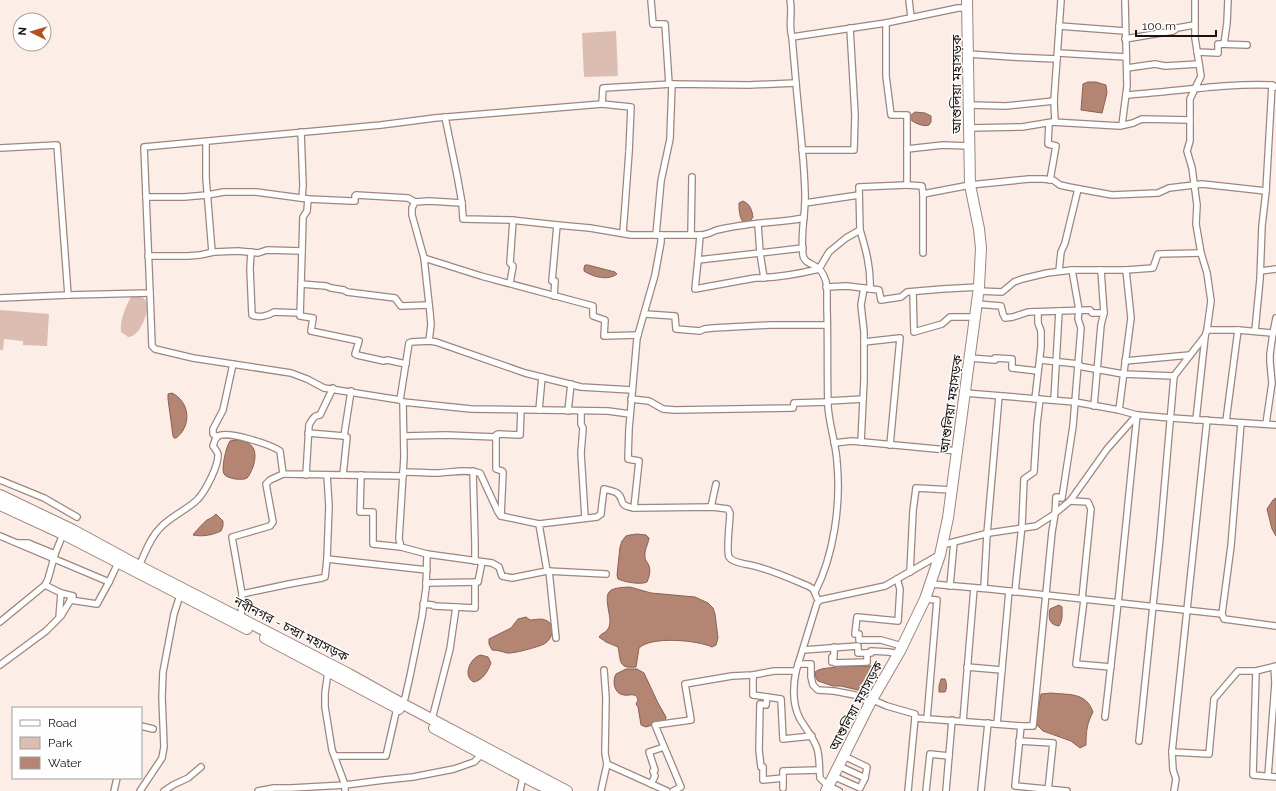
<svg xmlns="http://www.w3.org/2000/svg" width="1276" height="791" font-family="Raleway,'Noto Sans Bengali',sans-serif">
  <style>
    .green { fill: #dbbdb1 }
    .water { fill: #b48573; stroke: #866255 }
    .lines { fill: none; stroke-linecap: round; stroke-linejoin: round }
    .street-casing { stroke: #9c867d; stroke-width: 8 }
    .highway-casing { stroke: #9c867d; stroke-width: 12 }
    .street { stroke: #fff; stroke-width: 5.5 }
    .highway { stroke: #fff; stroke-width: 10 }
    .labels { text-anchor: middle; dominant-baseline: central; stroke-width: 3; stroke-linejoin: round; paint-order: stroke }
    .street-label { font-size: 13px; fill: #1b120f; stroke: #fefefe }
  </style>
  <rect width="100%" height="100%" fill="#fcede7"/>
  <!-- green -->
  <g class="green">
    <polygon points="616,31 618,76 584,77 582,33"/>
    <path d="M134,296C136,296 141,296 143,298C153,304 142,330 134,335C132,336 130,337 128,337L121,332C120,320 125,308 131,297Z"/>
    <polygon points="0,310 49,314 47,346 23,345 23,341 4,339 3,350 0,350"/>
  </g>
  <!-- water -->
  <g class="water">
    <polygon points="1088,82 1096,82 1106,85 1107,93 1102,113 1081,110 1083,84"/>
    <path d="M915,112L925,113L931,116V122L929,125C923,127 914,123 910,119V116Z"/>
    <path d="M743,201C750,204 752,210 753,217L749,223H744C739,218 739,209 739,203Z"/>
    <path d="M585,265H588L615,272L617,274C608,281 593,277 584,271V268Z"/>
    <path d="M172,393C190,402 192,426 176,438H174L173,436L168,399V394Z"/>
    <path d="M236,440C254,441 258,451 253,467C251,471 250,475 247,478C244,480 239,479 235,479C231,478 226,477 224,474C221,468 226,447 230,441Z"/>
    <polygon points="1276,498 1276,536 1272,529 1267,509 1273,500"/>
    <path d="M216,514L223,521V526L221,531C213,535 202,537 193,535C195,532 204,522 207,520C211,518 213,517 216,514Z"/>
    <path d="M637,534L646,535L649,538C648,545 644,550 645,557C645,561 648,562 649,566C651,571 649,577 647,582C641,585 624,582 618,579L617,575L620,547L622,541L626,536L630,535Z"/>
    <path d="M630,587L651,593L695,597L708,603L713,608L715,614L718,638L716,645L712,647C697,640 651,636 639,648L636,667C618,669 621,661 618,647L606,642L599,637C601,633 606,633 608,629C611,624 610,618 609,613C605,591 606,588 630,587Z"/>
    <path d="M1059,605L1062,607C1062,614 1063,620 1059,626C1049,625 1048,617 1050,609Z"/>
    <path d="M526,617L530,620C535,620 541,618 545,620C557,624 553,639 544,644C538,647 513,654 507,653C503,652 498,650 492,650L489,644V639L511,628L518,619Z"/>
    <path d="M481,655L488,657L491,663C488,671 483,680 474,682C462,677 470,657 481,655Z"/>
    <path d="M838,666H877L879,667L866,690L862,691L841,686H833L818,681L816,678L815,672C821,667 831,669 838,666Z"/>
    <path d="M626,669H637L644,673L658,703L666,717L665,721L646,727L641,725L638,707L636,704L638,700C637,697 637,696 634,695C631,694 627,696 624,695C614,694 612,681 616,674Z"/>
    <path d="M941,679H945C947,683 947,689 945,692H939V686Z"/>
    <path d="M1051,693C1069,695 1086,692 1093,712C1087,723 1086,732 1086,745L1080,748L1071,741L1043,731L1038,726L1036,722L1041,694Z"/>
  </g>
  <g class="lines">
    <defs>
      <g id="street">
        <polyline points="651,0 653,24 665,24 669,84"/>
        <path d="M790,0C793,12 788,24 792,37"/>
        <polyline points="909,0 911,17"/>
        <polyline points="1195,0 1195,38 1201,76 1190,99 1190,141 1187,151 1192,168 1197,205 1196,224 1201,253 1207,273 1211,301 1207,330"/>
        <polyline points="886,23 886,76 891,115 907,115 907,185 922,186 923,194 970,185 1029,179 1043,179 1053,180 1060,185 1069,187 1112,195 1158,193 1169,188 1202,184 1266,191"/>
        <polyline points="1059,26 1125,31"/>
        <polyline points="1125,39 1173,31 1177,28 1194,25"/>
        <polyline points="1224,44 1227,23 1228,0"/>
        <polyline points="1197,52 1218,53 1218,44 1247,45"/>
        <polyline points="1058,53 1126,57"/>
        <polyline points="969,54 1012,57 1057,59"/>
        <polyline points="1127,68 1155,64 1165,66 1199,64"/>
        <path d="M796,83C799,119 804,156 805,192C806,213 800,234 803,255C804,263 813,264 818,268C824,273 826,280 827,287C827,294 827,302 827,309C828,341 827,373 828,406C829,425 836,443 837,462C841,504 834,555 815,592"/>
        <path d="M1126,95C1175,92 1223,83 1272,85L1276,87"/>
        <polyline points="602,104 631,107 629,152 623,233"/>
        <polyline points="969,105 1006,106 1054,101"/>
        <polyline points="1055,122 1054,101 1061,0"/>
        <polyline points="1049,123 1048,144 1056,146 1050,180"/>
        <polyline points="1122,125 1127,86 1125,0"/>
        <polyline points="969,128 1022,127 1052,122 1120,126 1133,123 1142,119 1190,120"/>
        <polyline points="301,132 303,185 302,198"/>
        <polyline points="206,142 206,178 212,252"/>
        <polyline points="0,148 57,145 68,295 0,298"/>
        <polyline points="907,149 943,145 969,146"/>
        <polyline points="802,150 854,150 855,115 850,28"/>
        <polyline points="923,194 923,253"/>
        <polyline points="146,197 184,197 207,195 224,192 256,192 308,199"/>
        <polyline points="462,203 463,219 511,220 557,225 552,281 555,281 554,296"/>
        <polyline points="805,203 859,195"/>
        <polyline points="758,224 760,253 764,278"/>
        <polyline points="557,225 590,228 631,235 700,235 698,260 803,248"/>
        <path d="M860,230C866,250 871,268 870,289"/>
        <polyline points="656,235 661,181 670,139 672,84 749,85 796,83 792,37 886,23 958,8 968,8"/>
        <polyline points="691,235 692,177"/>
        <path d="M700,235C707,235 711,232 717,230C726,228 736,226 745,225C765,222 785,222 804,218"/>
        <polyline points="302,251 301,284 326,286 331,288 344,290 347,292 395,298 401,306 429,305"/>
        <path d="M251,252L250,269L252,315C259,318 268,316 274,312L300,313"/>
        <polyline points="148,256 188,256 200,255 214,252 238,251 258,253 267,250 302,251 303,217 307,211 308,199 352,201 355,201 355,196 356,195 408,198 415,202"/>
        <polyline points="424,258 481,276 593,306 593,316 605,320 604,336 638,335"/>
        <path d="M698,260L695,289L755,278C777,278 798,274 819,269L829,252L846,238L860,230L859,187L907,185"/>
        <polyline points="1059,271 1061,252 1065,243 1078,189"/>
        <polyline points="1261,271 1276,269"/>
        <polyline points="510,283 513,266 510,263 513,220"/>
        <polyline points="301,284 300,316 313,318 311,331 359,341 355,354 357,355 384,361 387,360 406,364"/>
        <polyline points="826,287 847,286 879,290 881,300 901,297 907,292 942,289 979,287"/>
        <polyline points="979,291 1002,292 1014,282 1022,279 1047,273 1072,270 1126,270 1153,268 1158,254 1201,253"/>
        <polyline points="913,292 914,332 942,324 950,317 976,317"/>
        <polyline points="150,293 152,346 155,349 193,358 291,373 307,379 324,388 400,400 409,343 411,342 429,341 436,342 525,373 581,387 632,390"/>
        <polyline points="68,295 150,293 144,147 381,125 435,118 602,104 603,88 672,84"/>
        <polyline points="977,304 1001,306 1003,314 1005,318 1013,317 1028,312 1090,310 1092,313 1104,313"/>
        <polyline points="645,314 675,316 676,329 700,331 704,329 713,328 770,325 827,325"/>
        <polyline points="1255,331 1260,279 1262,226 1266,191 1272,85"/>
        <polyline points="429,341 431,325 430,313 424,258 412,215 412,208 415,202 429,201 462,203 457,175 445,117"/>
        <polyline points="864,342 900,338 890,445"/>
        <polyline points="970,358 995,360 995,358 1012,359 1012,368 1038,371"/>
        <polyline points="1040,360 1079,364"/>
        <polyline points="1125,361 1190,355"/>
        <polyline points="1078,366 1123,374 1174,376"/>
        <polyline points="965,393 1075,402 1119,410 1137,415 1171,418 1276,425"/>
        <polyline points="631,399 649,401 663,409 675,410 793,408 794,403 828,402"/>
        <polyline points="1035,399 1041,347 1041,331 1038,323 1038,312"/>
        <path d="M400,400L403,402L404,457L401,507L399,539L401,547L427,554L492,563L499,567L502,576L512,578L547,571L539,524L597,517L601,514L602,504L604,489C608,490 614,491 617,493C626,500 616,505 634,508L713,507L728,509L730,513C730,521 726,551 729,557C732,562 740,563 745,564C765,567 789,578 808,586L813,589L817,598L820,600"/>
        <polyline points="1054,400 1059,311"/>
        <polyline points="828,401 863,399"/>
        <polyline points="403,402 471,409 608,411 630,414"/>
        <polyline points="1094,406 1101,325 1104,313 1101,270"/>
        <polyline points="539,410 542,377"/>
        <polyline points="1119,410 1131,318 1126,270"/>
        <polyline points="568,411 571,384"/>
        <polyline points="581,411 581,424 583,428 581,453 585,518"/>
        <polyline points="1196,420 1205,337"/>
        <polyline points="1207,420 1172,752 1209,754 1214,699 1238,671 1256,671 1253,775 1276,777"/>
        <polyline points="1226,421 1238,330"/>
        <polyline points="1266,424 1272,383 1270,362 1270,354 1273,333 1276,318"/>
        <polyline points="308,433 344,436"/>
        <polyline points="404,436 446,435 496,437 496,469 502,471 503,472 501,516"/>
        <polyline points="217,437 213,434 213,429 223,410 233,364"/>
        <polyline points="496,437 496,435 498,434 520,435 521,410"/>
        <polyline points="861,442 864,380 864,332 861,305 864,288"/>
        <polyline points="834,443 852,441 958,451"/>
        <polyline points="473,471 475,544 475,561"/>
        <path d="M403,472C415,472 427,473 439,473C453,472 466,469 480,473L498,512L501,516L539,524"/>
        <path d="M306,475L309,425C312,420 314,415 320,415L333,388"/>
        <polyline points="343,475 347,437 344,436 351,391"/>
        <polyline points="361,475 360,511 360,512 373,512 373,544 401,547"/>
        <polyline points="0,480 44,498 77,517"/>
        <polyline points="1070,501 1088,502 1091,509 1082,599"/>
        <polyline points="711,507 716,484"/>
        <polyline points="634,508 639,461 628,459 629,429 637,338 655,275 661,242 661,235"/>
        <polyline points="0,536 109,582 118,563"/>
        <polyline points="18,543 28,543 55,554 63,534"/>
        <polyline points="942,545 989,533 1036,526 1053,515 1070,501 1107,449 1137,415"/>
        <polyline points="327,559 427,570"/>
        <path d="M139,566C145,553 150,538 160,528C171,516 187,510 198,499C206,490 219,465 218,454C217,451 215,449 213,446C214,444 214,440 217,437C225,429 271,445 280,451L283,474L403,476"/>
        <polyline points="547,571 606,574"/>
        <polyline points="549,571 556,638"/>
        <polyline points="910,572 913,511 916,488 952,490"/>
        <polyline points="897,579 900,589 898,621 857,617 855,634 859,634 859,640 881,640 902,646"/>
        <polyline points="426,583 478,582 482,562"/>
        <polyline points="931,584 990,589 1222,614 1231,546 1241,423"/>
        <polyline points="950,586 954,542"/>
        <polyline points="984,588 987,534 999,396"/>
        <polyline points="1015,592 1022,525 1024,479 1034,472 1037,424 1040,399"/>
        <polyline points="242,594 232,537 270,526 273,522 266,484 270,480 283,474"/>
        <polyline points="925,599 937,600 927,719"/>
        <polyline points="70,600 97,604 109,582"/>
        <polyline points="1084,600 1076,664 1111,667"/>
        <polyline points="423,604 433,605 434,606 475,608 475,582"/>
        <polyline points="1222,614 1224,619 1276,626"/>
        <polyline points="61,616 73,596 61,593"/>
        <polyline points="241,618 242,594 289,584 322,578 325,577 327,559 329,506 327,475"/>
        <polyline points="0,622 45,585 48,579 55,554"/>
        <polyline points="834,647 834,657 832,657 832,662 835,662 835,663 867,662 867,653"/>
        <polyline points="803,650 858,646 858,653 871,653 871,651 889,652 898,654"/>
        <polyline points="798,664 811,664 811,677 813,685 818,690 834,691 855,695 870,703"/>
        <polyline points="0,665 46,631 59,618 61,593 45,585"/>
        <polyline points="967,667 1002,670"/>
        <polyline points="604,670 606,698 605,753 607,764"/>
        <polyline points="1256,671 1276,666"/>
        <polyline points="328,672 325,693 325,707 332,750 345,785 345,791"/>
        <polyline points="753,675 753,695 781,699 783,739 812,736"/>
        <polyline points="767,697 766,705 760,704 759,750 761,767 763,767 763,780 783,778"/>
        <polyline points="873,700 887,706 915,714 915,718"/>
        <polyline points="401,703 405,698 410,676 422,617 426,588 427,554"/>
        <polyline points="1105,717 1118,603 1137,415"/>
        <polyline points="432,719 450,649 456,607"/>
        <polyline points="963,721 974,588"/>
        <polyline points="997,724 1009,591"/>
        <polyline points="141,726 153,729"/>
        <polyline points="1019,741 1053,743 1048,791"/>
        <polyline points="1139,741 1160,538 1174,376 1205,336 1207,330 1238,330 1273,333"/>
        <polyline points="1172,752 1173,770 1176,779 1174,791"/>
        <polyline points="335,756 386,756 397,708"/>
        <polyline points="844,756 867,767 865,778"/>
        <polyline points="833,776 860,788 865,778 839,766"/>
        <polyline points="1268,776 1275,683 1274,667"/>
        <polyline points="651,784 655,776 653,771 655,770 649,752 664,747"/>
        <polyline points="783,788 783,771 819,770"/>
        <polyline points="114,791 117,778"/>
        <polyline points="140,791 162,758 164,747 162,697 163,672 174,614 180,595"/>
        <polyline points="164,791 173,785 188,778 201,767"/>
        <polyline points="258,791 274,788 291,788 345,785 384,780 413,777 454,769 474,762 482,754"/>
        <polyline points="520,791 523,776"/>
        <polyline points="601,791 607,764 667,791"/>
        <polyline points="673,791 681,787 655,725 691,720 685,684 732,676 753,675 774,671 796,671"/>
        <path d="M839,791L828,786L820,778C819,768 820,758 817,748C813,737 806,729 800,719C792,704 793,686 796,671L817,603L820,600L885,586L939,555"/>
        <polyline points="908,791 915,718 1021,726"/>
        <polyline points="926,791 930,754 949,756"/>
        <polyline points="946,791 952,720"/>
        <polyline points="981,791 988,723"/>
        <polyline points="1067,791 1015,786 1021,726 1033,726 1052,532 1055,514 1056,497 1062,498 1073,426 1081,328 1078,319 1079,310 1072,270"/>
      </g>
      <g id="highway">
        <polyline points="0,495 73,530 139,566 349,674 401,703 567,791"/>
        <polyline points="0,505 63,534 247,629"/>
        <polyline points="265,638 399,709"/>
        <polyline points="434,728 536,783 553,791"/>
        <polyline points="826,791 870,703 900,651 925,599 940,555 948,518 979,287 981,248 979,229 970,185 967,0"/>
      </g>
    </defs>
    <!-- street casing -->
    <use href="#street" class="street-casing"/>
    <!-- highway casing -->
    <use href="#highway" class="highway-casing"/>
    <!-- street -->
    <use href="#street" class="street"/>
    <!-- highway -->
    <use href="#highway" class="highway"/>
  </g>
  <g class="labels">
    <!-- street labels -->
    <g class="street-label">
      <text transform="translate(956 84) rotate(-90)">আশুলিয়া মহাসড়ক</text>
      <text transform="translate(951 404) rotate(-82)">আশুলিয়া মহাসড়ক</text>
      <text transform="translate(291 629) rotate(27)">নবীনগর - চন্দ্রা মহাসড়ক</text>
      <text transform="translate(856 706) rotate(-62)">আশুলিয়া মহাসড়ক</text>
    </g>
  </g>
  <!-- legend -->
  <rect x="12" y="707" width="130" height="72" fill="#fefefe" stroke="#a3a09e"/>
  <rect x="20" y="720" width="20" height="6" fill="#ffffff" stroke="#a3a09e"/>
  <text x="48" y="727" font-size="12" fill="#1b120f">Road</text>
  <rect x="20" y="737" width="20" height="12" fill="#dbbdb1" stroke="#a3a09e"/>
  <text x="48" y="747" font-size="12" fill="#1b120f">Park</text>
  <rect x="20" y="757" width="20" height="12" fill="#b48573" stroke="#a3a09e"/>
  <text x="48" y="767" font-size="12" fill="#1b120f">Water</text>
  <!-- north arrow -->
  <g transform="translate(32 32) rotate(275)"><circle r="19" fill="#fefefe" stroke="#a3a09e"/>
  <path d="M0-3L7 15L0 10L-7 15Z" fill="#b54f21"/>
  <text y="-6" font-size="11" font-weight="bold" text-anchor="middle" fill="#1b120f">N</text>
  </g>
  <!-- scale -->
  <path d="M1136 30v6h80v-6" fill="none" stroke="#1b120f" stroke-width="2"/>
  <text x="1142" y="30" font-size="12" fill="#1b120f" stroke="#fefefe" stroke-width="3" paint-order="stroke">100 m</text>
</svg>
